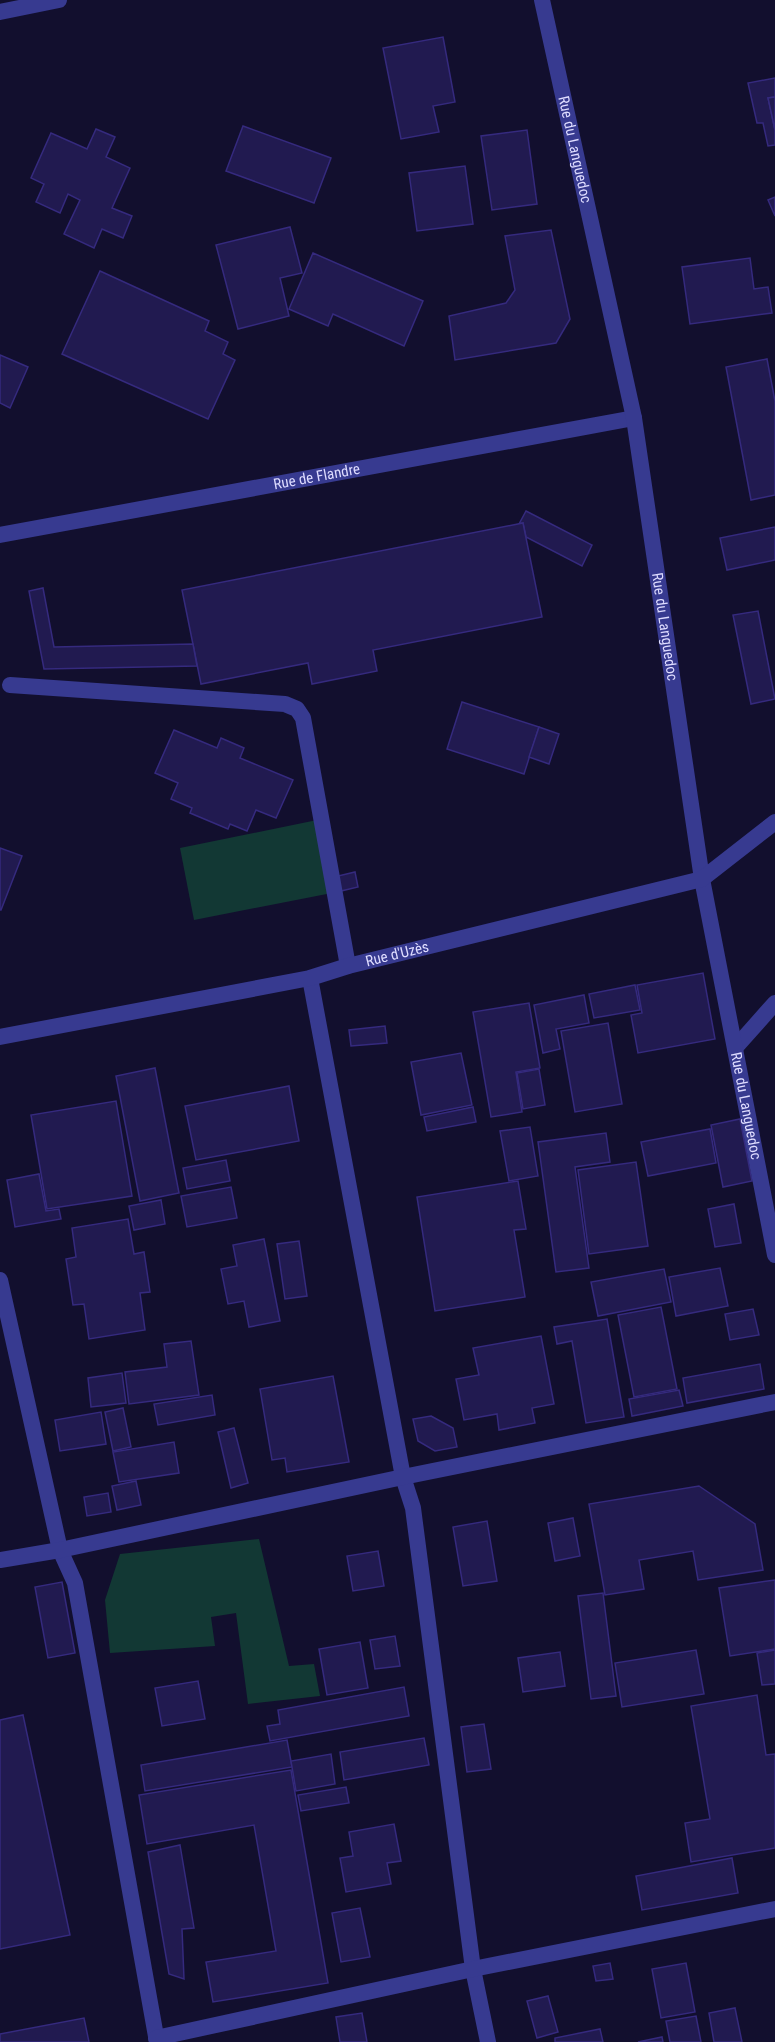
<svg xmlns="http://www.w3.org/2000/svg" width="775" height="2042" font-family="'Roboto Condensed',sans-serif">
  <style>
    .green { fill: #123834 }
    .building { fill: #211a50; stroke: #352a7e; stroke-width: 1.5 }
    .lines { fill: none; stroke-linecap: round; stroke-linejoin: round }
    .service { stroke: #373a90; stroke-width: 16 }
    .minor { stroke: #373a90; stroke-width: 16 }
    .tertiary { stroke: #373a90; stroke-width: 16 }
    .labels { text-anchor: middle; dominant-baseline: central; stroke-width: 5; stroke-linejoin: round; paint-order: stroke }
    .street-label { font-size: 15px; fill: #dedcff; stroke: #120f2e }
  </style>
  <rect width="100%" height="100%" fill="#120f2e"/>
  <!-- green -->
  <g class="green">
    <polygon points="322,819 337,892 194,920 180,848"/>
    <polygon points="259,1539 289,1666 314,1664 320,1696 248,1704 236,1613 211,1617 215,1646 110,1653 105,1600 120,1554"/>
  </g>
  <!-- building -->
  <g class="building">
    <polygon points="443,37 455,102 433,106 439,132 401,139 383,48"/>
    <polygon points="775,78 775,97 768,98 775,130 775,145 768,146 763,123 757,123 748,83"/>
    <polygon points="775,97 775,130 768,98"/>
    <polygon points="243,126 331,158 314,203 226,171"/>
    <polygon points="96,129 115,137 106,157 130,168 112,208 132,216 123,238 102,229 94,248 64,234 80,200 68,194 60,213 36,202 44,184 31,178 51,133 87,149"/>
    <polygon points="527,130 537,204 492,210 481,136"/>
    <polygon points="465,166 473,224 417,231 409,173"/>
    <polygon points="775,197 775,216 768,200"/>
    <polygon points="290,227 302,273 280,278 289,316 238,329 216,245"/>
    <polygon points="551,230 570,319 556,343 455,360 449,316 506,303 515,290 505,236"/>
    <polygon points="313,253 423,301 404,346 333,314 328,326 289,309"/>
    <polygon points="750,258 754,289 768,287 772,313 690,324 682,267"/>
    <polygon points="100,271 209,321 205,331 228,342 223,354 235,360 208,419 62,354"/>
    <polygon points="0,355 28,367 10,408 0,403"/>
    <polygon points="767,359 775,401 775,495 751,500 726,367"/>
    <polygon points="526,511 592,545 582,566 526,537 523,523 519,524"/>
    <polygon points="523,523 542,617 373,650 377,671 312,684 308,663 201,684 182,590"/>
    <polygon points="775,527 775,560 727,570 720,538"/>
    <polygon points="43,588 54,647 193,644 197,666 44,669 29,591"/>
    <polygon points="758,611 775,699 751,704 733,615"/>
    <polygon points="462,702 539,727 524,774 447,749"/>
    <polygon points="539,727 559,734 549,764 529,757"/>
    <polygon points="174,730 217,748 221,738 244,748 240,758 293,780 276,818 256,810 247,831 230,824 228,829 190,813 192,808 171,799 178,783 155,773"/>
    <polygon points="0,848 22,856 1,910 0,910"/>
    <polygon points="355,872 358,887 341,891 338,876"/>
    <polygon points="703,973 715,1039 638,1053 631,1015 642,1013 637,985"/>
    <polygon points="635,985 640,1010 594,1018 589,994"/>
    <polygon points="584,995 589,1023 556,1029 560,1049 543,1053 534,1005"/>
    <polygon points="529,1003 540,1068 516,1072 522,1112 491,1117 473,1012"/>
    <polygon points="608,1023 622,1104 575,1112 561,1031"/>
    <polygon points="385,1026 387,1043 351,1046 349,1030"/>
    <polygon points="461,1053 472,1105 421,1115 411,1062"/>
    <polygon points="155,1068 179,1193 140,1201 116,1076"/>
    <polygon points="539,1069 545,1105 523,1109 517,1073"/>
    <polygon points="289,1086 299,1141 196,1160 185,1106"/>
    <polygon points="116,1101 132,1196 47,1209 31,1115"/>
    <polygon points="473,1107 476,1122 427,1131 424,1117"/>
    <polygon points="740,1119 752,1181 723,1187 711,1125"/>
    <polygon points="530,1127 538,1176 509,1181 500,1131"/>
    <polygon points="710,1129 716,1163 648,1176 641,1142"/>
    <polygon points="606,1133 610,1162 575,1167 589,1268 556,1272 538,1142"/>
    <polygon points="226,1160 230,1181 187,1189 183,1168"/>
    <polygon points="636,1162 648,1246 589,1254 578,1170"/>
    <polygon points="39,1174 46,1211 59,1209 61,1219 15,1227 7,1180"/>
    <polygon points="518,1181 526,1229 514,1230 525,1297 435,1311 417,1197"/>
    <polygon points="231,1187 237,1218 187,1227 181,1196"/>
    <polygon points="161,1200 165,1224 134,1230 129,1206"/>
    <polygon points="734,1204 741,1243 715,1247 708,1209"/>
    <polygon points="128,1219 134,1254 144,1252 150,1292 140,1293 145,1330 89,1339 84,1304 73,1305 66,1259 76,1257 72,1228"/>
    <polygon points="264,1239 280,1321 249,1327 244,1301 228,1304 221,1269 237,1266 233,1245"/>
    <polygon points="299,1241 307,1296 285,1299 277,1244"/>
    <polygon points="720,1268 728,1306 676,1316 669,1277"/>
    <polygon points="664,1269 671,1302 598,1316 591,1282"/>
    <polygon points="661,1307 677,1389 634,1397 618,1315"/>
    <polygon points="753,1309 759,1335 730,1340 725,1314"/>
    <polygon points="607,1319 624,1417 586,1423 572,1341 557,1344 554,1327"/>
    <polygon points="541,1336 554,1404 532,1408 535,1423 499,1430 497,1414 464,1420 456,1379 479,1375 473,1348"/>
    <polygon points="191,1341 199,1395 129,1404 125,1372 167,1367 164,1344"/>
    <polygon points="760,1364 764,1389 687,1403 683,1378"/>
    <polygon points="122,1373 126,1403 91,1407 88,1378"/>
    <polygon points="333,1376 349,1462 287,1472 285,1458 272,1460 260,1389"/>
    <polygon points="679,1390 683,1406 632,1416 629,1399"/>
    <polygon points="212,1395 215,1415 158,1425 154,1404"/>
    <polygon points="123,1408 131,1447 113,1451 105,1412"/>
    <polygon points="101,1412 106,1444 60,1451 55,1420"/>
    <polygon points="431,1416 453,1428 457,1447 435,1451 418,1441 413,1419"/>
    <polygon points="234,1428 248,1483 231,1488 218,1432"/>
    <polygon points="174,1442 179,1473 119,1482 113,1452"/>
    <polygon points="136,1481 141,1505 117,1510 112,1486"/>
    <polygon points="699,1486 755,1524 763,1570 698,1580 693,1551 639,1560 644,1589 605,1595 589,1504"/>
    <polygon points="108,1493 111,1512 87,1516 84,1497"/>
    <polygon points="573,1518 580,1556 555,1561 548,1523"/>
    <polygon points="487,1521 497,1581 463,1586 453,1527"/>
    <polygon points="378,1551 384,1586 353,1591 347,1556"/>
    <polygon points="775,1580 775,1649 730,1656 719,1588"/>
    <polygon points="62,1582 75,1653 48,1658 35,1587"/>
    <polygon points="603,1593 616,1696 591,1699 578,1596"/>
    <polygon points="395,1636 400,1666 375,1669 370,1640"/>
    <polygon points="360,1642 368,1688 327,1695 319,1649"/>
    <polygon points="696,1650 704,1694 622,1707 615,1663"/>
    <polygon points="775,1650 775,1684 762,1685 757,1653"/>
    <polygon points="560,1652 565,1686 523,1692 518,1658"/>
    <polygon points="198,1681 205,1719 162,1726 155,1688"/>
    <polygon points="404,1687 409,1716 270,1741 267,1726 280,1724 278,1710"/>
    <polygon points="757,1695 766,1755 775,1754 775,1848 691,1862 685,1823 710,1819 691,1706"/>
    <polygon points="23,1715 70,1935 0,1949 0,1720"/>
    <polygon points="484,1724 491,1769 467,1772 461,1727"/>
    <polygon points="424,1738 429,1765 344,1780 340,1752"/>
    <polygon points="287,1740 292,1767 145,1791 141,1765"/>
    <polygon points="331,1754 335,1784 296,1791 291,1761"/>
    <polygon points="291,1770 328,1983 213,2002 206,1962 276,1951 254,1825 147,1844 139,1795"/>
    <polygon points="346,1787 349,1803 301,1811 298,1795"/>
    <polygon points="394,1824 401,1861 387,1863 391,1884 346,1892 340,1858 353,1856 349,1832"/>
    <polygon points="180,1845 194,1928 182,1929 184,1979 169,1974 148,1852"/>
    <polygon points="732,1858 738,1893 642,1910 636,1876"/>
    <polygon points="360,1908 370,1957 341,1962 332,1913"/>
    <polygon points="610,1963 613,1979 596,1981 593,1966"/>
    <polygon points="686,1963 695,2012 661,2018 652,1969"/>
    <polygon points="548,1996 558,2032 537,2038 527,2001"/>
    <polygon points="735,2008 742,2042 714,2042 709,2013"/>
    <polygon points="362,2013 367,2042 340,2042 336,2017"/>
    <polygon points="696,2016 701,2042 670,2042 666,2021"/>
    <polygon points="84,2018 89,2042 0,2042 0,2034"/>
    <polygon points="600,2029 603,2042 555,2042 555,2038"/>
    <polygon points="662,2037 663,2042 638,2042"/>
  </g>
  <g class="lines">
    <!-- service -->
    <g class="service">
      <polyline points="10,685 285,704 297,709 303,718 348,966"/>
      <polyline points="735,1048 775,1003"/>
    </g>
    <!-- minor -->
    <g class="minor">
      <polyline points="0,12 59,0"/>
      <path id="s1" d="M0,535L634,418"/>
      <polyline points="310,978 403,1477 413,1508 473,1969 488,2042"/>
      <polyline points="0,1280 60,1550 75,1583 157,2042"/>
      <polyline points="0,1560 60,1550 403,1477 775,1402"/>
      <polyline points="156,2038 473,1969 775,1909"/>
    </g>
    <!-- tertiary -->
    <g class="tertiary">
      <path id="s2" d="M542,0L634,418L702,879L775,1255"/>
      <path id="s3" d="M0,1037L310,978L348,966L702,879L775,822"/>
    </g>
  </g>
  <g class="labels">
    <!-- street labels -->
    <g class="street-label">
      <text stroke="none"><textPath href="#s2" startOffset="153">Rue du Languedoc</textPath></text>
      <text stroke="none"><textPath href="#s1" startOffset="322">Rue de Flandre</textPath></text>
      <text stroke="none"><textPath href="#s2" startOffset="639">Rue du Languedoc</textPath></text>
      <text stroke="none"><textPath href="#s3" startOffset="406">Rue d'Uzès</textPath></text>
      <text stroke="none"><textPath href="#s2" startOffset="1125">Rue du Languedoc</textPath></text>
    </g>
  </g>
</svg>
